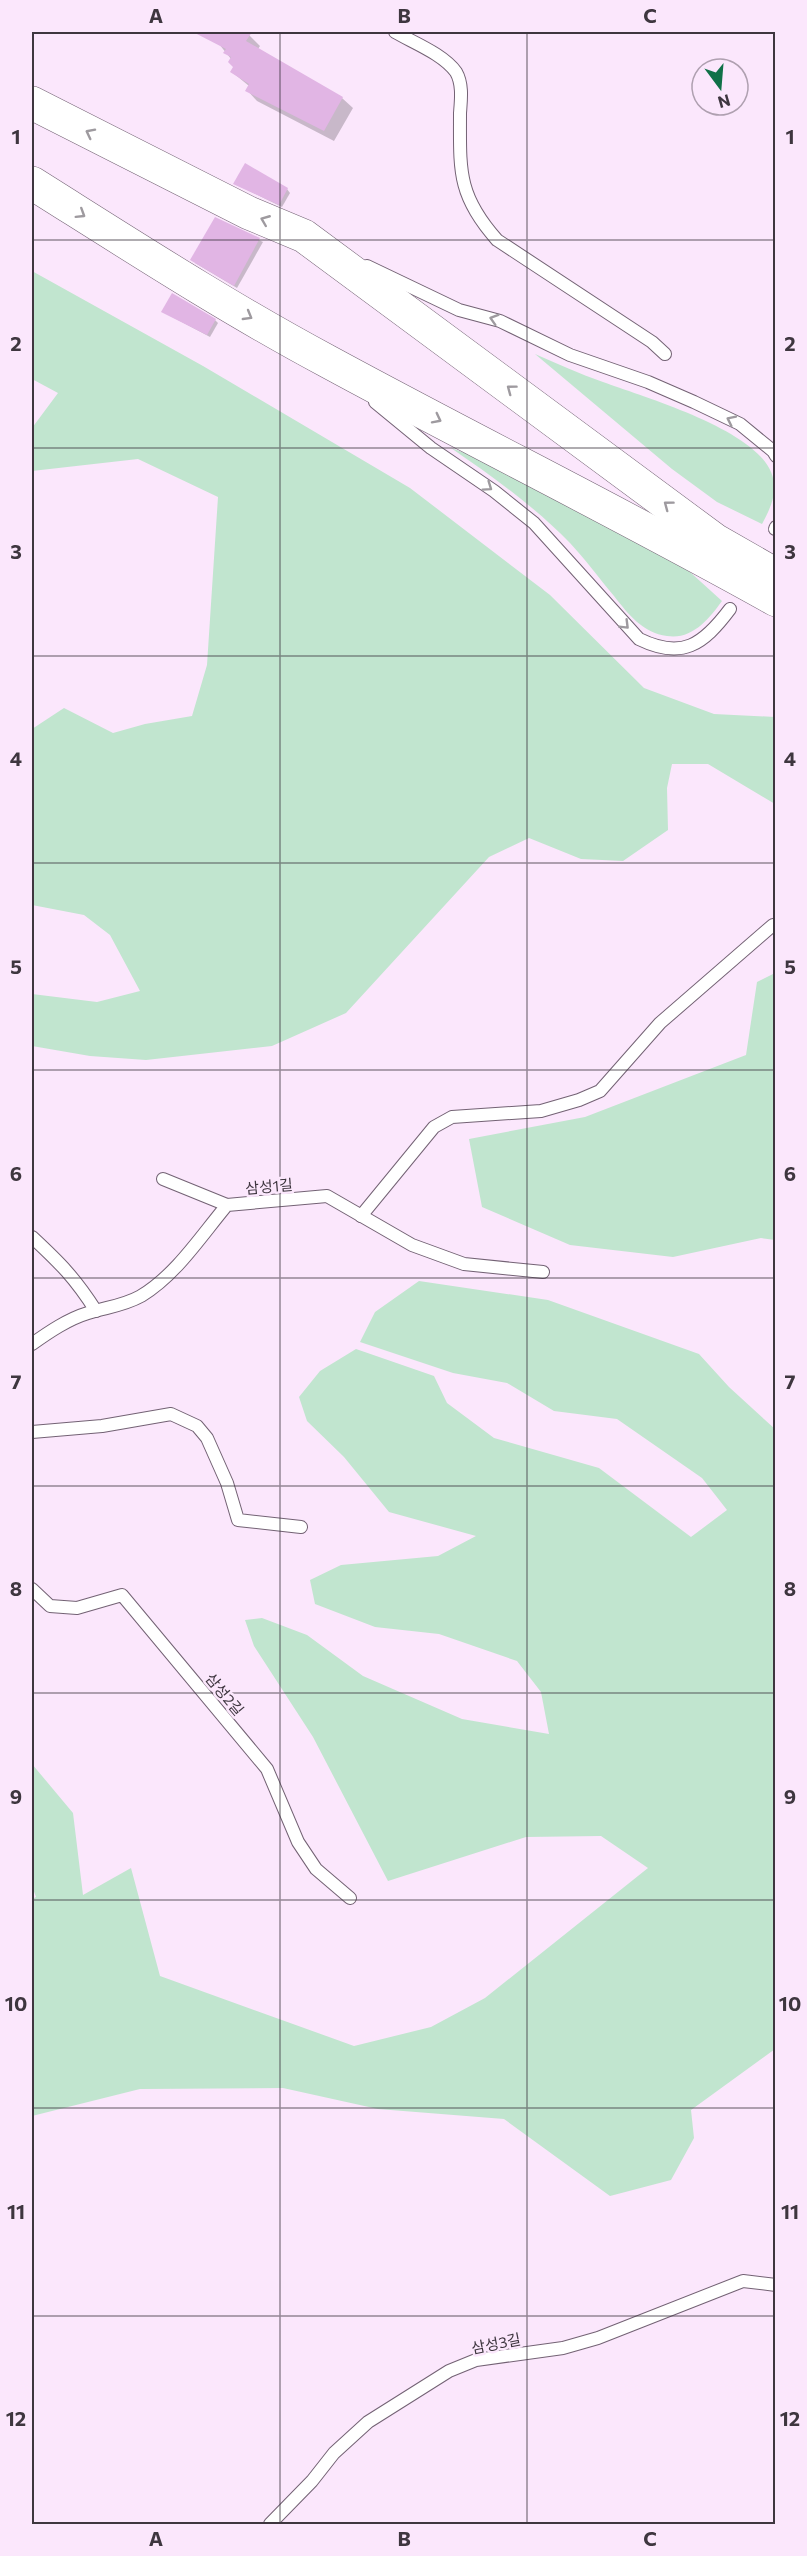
<svg xmlns="http://www.w3.org/2000/svg" width="807" height="2556" font-family="Commissioner,'Noto Sans KR',sans-serif">
  <style>
    .green { fill: #c1e5cf }
    .shadow { fill: #0003 }
    .building { fill: #e1b5e4 }
    .lines { fill: none; stroke-linecap: round; stroke-linejoin: round }
    .lane-casing { stroke: #736274; stroke-width: 14 }
    .highway-casing { stroke: #736274; stroke-width: 34 }
    .lane { stroke: #fff; stroke-width: 12 }
    .highway { stroke: #fff; stroke-width: 33 }
    .oneway { stroke: #9e9a9f }
    .grid { fill: none; stroke: #3e363f; stroke-width: 1.5; stroke-opacity: 0.55 }
    .labels { text-anchor: middle; dominant-baseline: central; stroke-width: 5; stroke-linejoin: round; paint-order: stroke }
    .street-label { font-size: 15px; fill: #3e363f; stroke: #fbe7fc }
    .neatline { fill: none; stroke: #3e363f; stroke-width: 2 }
    .grid-label { font-size: 20px; text-anchor: middle; font-weight: bold; fill: #3e363f }
  </style>
  <rect width="100%" height="100%" fill="#fbe7fc"/>
  <!-- green -->
  <g class="green">
    <polygon points="32,271 203,366 410,488 550,595 644,688 714,714 775,717 775,804 708,764 672,764 667,788 668,830 623,861 581,859 529,838 489,857 346,1013 272,1046 146,1060 90,1056 32,1046 32,994 97,1002 140,991 110,935 84,915 32,905 32,729 64,708 113,733 145,724 192,716 207,665 218,497 138,459 32,471 32,428 58,393 32,379"/>
    <path d="M535,354C558,364 580,374 603,382C644,397 754,429 771,472C779,491 771,507 762,524L717,502L672,469Z"/>
    <path d="M451,448L496,464L649,548L690,572L722,601C709,619 692,640 667,636C643,633 628,614 614,596C599,578 585,559 570,543C534,506 493,477 451,448Z"/>
    <polygon points="775,973 775,1240 761,1238 673,1257 570,1245 482,1207 469,1139 585,1117 746,1055 757,982"/>
    <polygon points="419,1281 548,1300 699,1354 729,1387 775,1429 775,2049 691,2110 694,2138 671,2180 610,2196 504,2119 378,2109 283,2088 140,2089 32,2116 32,1899 36,1897 32,1886 32,1764 73,1813 83,1895 131,1868 160,1976 354,2046 431,2027 485,1998 648,1868 601,1836 526,1837 388,1881 313,1737 254,1646 245,1620 262,1618 307,1635 363,1676 462,1719 549,1734 541,1692 517,1661 439,1634 375,1627 315,1604 310,1580 341,1565 438,1556 476,1536 389,1512 344,1457 307,1421 299,1397 320,1371 356,1349 434,1376 447,1403 494,1438 599,1468 691,1537 727,1510 702,1478 617,1419 554,1411 507,1383 453,1373 360,1342 375,1312"/>
  </g>
  <!-- shadow -->
  <g class="shadow">
    <polygon points="226,32 242,32 249,35 260,46 258,49 342,98 353,108 334,141 257,101 247,90 249,86 232,72 235,67 231,59 219,44"/>
    <polygon points="235,184 287,189 290,193 282,207"/>
    <polygon points="215,219 263,242 237,288 195,263"/>
    <polygon points="163,312 215,320 218,323 210,337"/>
  </g>
  <!-- building -->
  <g class="building">
    <polygon points="193,32 252,32 246,41 343,97 324,131 245,91 249,84 230,72 233,67 228,62 231,57 223,53 226,49"/>
    <polygon points="245,163 288,188 279,205 233,184"/>
    <polygon points="215,217 260,238 234,286 190,260"/>
    <polygon points="172,293 216,319 207,335 161,312"/>
  </g>
  <g class="lines">
    <defs>
      <g id="lane">
        <path d="M395,32C414,43 443,54 456,72C463,84 461,100 460,113C460,170 457,195 497,240L652,342L665,354"/>
        <polyline points="367,266 459,310 500,321 570,355 648,382 694,402 740,424 773,451 776,456"/>
        <path d="M375,402L431,448L494,491L534,523L639,639C682,660 703,645 730,609"/>
        <polyline points="775,529 776,527"/>
        <polyline points="163,1179 227,1205"/>
        <polyline points="361,1216 434,1127 452,1117 541,1111 579,1100 600,1091 660,1023 773,925 776,926"/>
        <path d="M32,1237C60,1263 75,1278 96,1311"/>
        <path d="M32,1344C49,1332 68,1319 88,1313C107,1307 123,1306 141,1296C176,1275 201,1236 227,1205L327,1196L412,1245L464,1264L543,1272"/>
        <polyline points="32,1432 102,1426 171,1414 197,1426 207,1438 227,1483 238,1520 301,1527"/>
        <polyline points="32,1589 50,1606 77,1608 122,1595 267,1769 298,1842 316,1869 350,1898"/>
        <polyline points="270,2524 312,2481 334,2453 368,2422 449,2371 476,2360 563,2348 598,2338 743,2281 776,2285"/>
      </g>
      <g id="highway">
        <polyline points="32,103 249,213 304,236 715,540 776,575"/>
        <path d="M32,183C129,244 226,307 327,361C476,442 628,517 776,600"/>
      </g>
    </defs>
    <!-- lane casing -->
    <use href="#lane" class="lane-casing"/>
    <!-- highway casing -->
    <use href="#highway" class="highway-casing"/>
    <!-- lane -->
    <use href="#lane" class="lane"/>
    <!-- highway -->
    <use href="#highway" class="highway"/>
  </g>
  <!-- one-way arrows -->
  <defs><path id="oneway-chevron" d="M-2-3.5L2.5 0L-2 3.5" fill="none" stroke-width="1.6" stroke-linecap="round" stroke-linejoin="round" transform="scale(1.5)"/></defs>
  <g class="oneway">
    <use href="#oneway-chevron" transform="translate(90 133) rotate(-153)"/>
    <use href="#oneway-chevron" transform="translate(81 214) rotate(32)"/>
    <use href="#oneway-chevron" transform="translate(265 220) rotate(-158)"/>
    <use href="#oneway-chevron" transform="translate(248 316) rotate(30)"/>
    <use href="#oneway-chevron" transform="translate(494 319) rotate(-163)"/>
    <use href="#oneway-chevron" transform="translate(511 389) rotate(-143)"/>
    <use href="#oneway-chevron" transform="translate(437 419) rotate(27)"/>
    <use href="#oneway-chevron" transform="translate(731 420) rotate(-154)"/>
    <use href="#oneway-chevron" transform="translate(488 487) rotate(35)"/>
    <use href="#oneway-chevron" transform="translate(668 505) rotate(-143)"/>
    <use href="#oneway-chevron" transform="translate(625 625) rotate(45)"/>
  </g>
  <!-- grid -->
  <path class="grid" d="M280,32V2524M527,32V2524M32,240H776M32,448H776M32,656H776M32,863H776M32,1070H776M32,1278H776M32,1486H776M32,1693H776M32,1900H776M32,2108H776M32,2316H776"/>
  <g class="labels">
    <!-- street labels -->
    <g class="street-label">
      <text transform="translate(269 1186) rotate(-5)">삼성1길</text>
      <text transform="translate(225 1694) rotate(50)">삼성2길</text>
      <text transform="translate(496 2343) rotate(-11)">삼성3길</text>
    </g>
  </g>
  <!-- border -->
  <rect width="807" height="2556" fill="none" stroke="#fbe7fc" stroke-width="66"/>
  <!-- north arrow -->
  <g transform="translate(720 87) rotate(164)"><circle r="28" fill="#fbe7fc" stroke="#afa0b0" stroke-width="1.5"/>
  <path d="M0-4.5L10 22L0 15L-10 22Z" fill="#107148"/>
  <text y="-9" font-size="16" font-weight="bold" text-anchor="middle" fill="#3e363f">N</text>
  </g>
  <rect x="33" y="33" width="741" height="2490" class="neatline"/>
  <g class="grid-label">
    <text x="156" y="23">A</text>
    <text x="404" y="23">B</text>
    <text x="650" y="23">C</text>
    <text x="16" y="144">1</text>
    <text x="790" y="144">1</text>
    <text x="16" y="351">2</text>
    <text x="790" y="351">2</text>
    <text x="16" y="559">3</text>
    <text x="790" y="559">3</text>
    <text x="16" y="766">4</text>
    <text x="790" y="766">4</text>
    <text x="16" y="974">5</text>
    <text x="790" y="974">5</text>
    <text x="16" y="1181">6</text>
    <text x="790" y="1181">6</text>
    <text x="16" y="1389">7</text>
    <text x="790" y="1389">7</text>
    <text x="16" y="1596">8</text>
    <text x="790" y="1596">8</text>
    <text x="16" y="1804">9</text>
    <text x="790" y="1804">9</text>
    <text x="16" y="2011">10</text>
    <text x="790" y="2011">10</text>
    <text x="16" y="2219">11</text>
    <text x="790" y="2219">11</text>
    <text x="16" y="2426">12</text>
    <text x="790" y="2426">12</text>
    <text x="156" y="2546">A</text>
    <text x="404" y="2546">B</text>
    <text x="650" y="2546">C</text>
  </g>
</svg>
